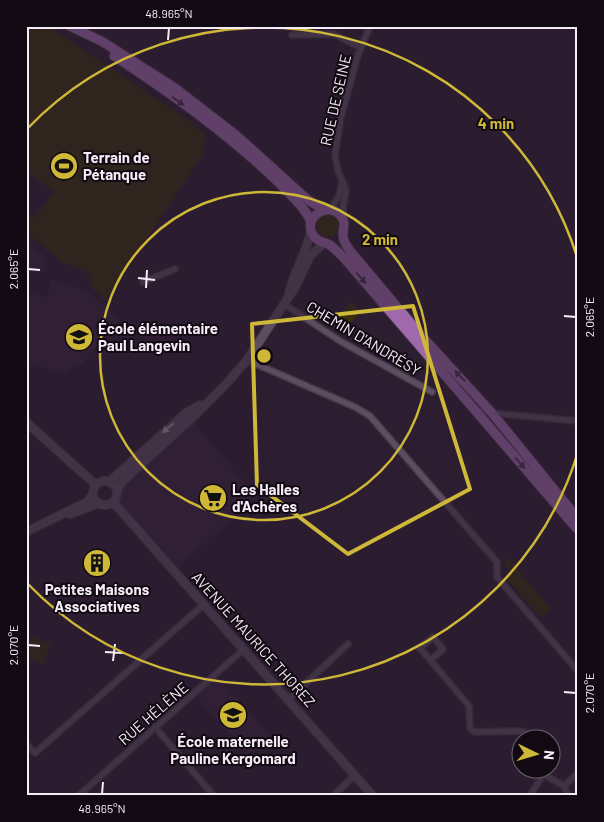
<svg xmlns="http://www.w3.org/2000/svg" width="604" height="822" font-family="Barlow,sans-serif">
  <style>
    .built { fill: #38253c }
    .green { fill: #37300b }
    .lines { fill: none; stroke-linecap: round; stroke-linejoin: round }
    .street-casing { stroke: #463948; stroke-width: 8 }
    .secondary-casing { stroke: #463948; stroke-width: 10 }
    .primary-casing { stroke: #463948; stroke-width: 11 }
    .street { stroke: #5d4d61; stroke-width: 5 }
    .secondary { stroke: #5d4d61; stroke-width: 8 }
    .primary { stroke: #a069ad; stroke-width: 9 }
    .oneway { fill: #4a3050 }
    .oneway2 { fill: #a295a5 }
    .marked { fill: none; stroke: #cfb837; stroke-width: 4; stroke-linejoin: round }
    .ticks { fill: none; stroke: #f6ecf8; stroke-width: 2 }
    .ring { fill: none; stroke: #cfb837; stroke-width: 2.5 }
    .labels { text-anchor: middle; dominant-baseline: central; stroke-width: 4; stroke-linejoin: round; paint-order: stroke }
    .street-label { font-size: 15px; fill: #f6ecf8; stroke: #110a12 }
    .poi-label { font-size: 15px; font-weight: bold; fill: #f6ecf8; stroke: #110a12; text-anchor: start }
    .centre { fill: #cfb837; stroke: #110a12; stroke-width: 2.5 }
    .ring-label { font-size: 15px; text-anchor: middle; font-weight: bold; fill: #cfb837; stroke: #110a12; stroke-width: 4; stroke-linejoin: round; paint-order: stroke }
    .neatline { fill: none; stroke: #f6ecf8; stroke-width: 2 }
    .ticks-label { font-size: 12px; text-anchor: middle; fill: #f6ecf8 }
  </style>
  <rect width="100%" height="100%" fill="#2c1d30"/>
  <!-- built -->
  <g class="built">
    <polygon points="26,242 48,260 43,273 26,269"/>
    <polygon points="52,280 84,290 119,319 81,365 77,362 66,374 26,361 26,313 32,293 47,298"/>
    <polygon points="186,413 254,494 228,522 174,571 113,502 115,478"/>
    <polygon points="218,677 270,735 249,754 195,695"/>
  </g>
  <!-- green -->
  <g class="green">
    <polygon points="26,26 48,26 184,117 205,134 203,154 106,299 89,284 90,276 80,268 63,263 30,235 27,222 31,215 35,218 54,191 28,172 26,173"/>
    <circle cx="328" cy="226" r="11"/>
    <polygon points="351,301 361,311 345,329 334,321"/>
    <polygon points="508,558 551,609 541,618 506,578 511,572 503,563"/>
    <polygon points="31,637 51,644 43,664 26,658 26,649"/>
  </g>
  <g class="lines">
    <defs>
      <g id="street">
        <polyline points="292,35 334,34 361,48"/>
        <polyline points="330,210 339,196 342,181"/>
        <polyline points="343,218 343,208 346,190 338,171 335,155 341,117 358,55 370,26"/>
        <polyline points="143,282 175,269"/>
        <polyline points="284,304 340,341 432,392"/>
        <polyline points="247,360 355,407 370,416 497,562 497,577 578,671"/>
        <polyline points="476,409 492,413 578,421"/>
        <polyline points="431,660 443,649 433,637 420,648 469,706 470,728 474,732 520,731 527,733 533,740"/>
        <polyline points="289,699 348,644"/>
        <polyline points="155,727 214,796"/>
        <polyline points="26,744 35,753 203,605"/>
        <polyline points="543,774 564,786 578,773"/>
        <polyline points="564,786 568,796"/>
        <polyline points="78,796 244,649"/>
        <polyline points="333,796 355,775"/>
        <polyline points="530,796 546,770"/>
      </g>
      <g id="secondary">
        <path d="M289,294C293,271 308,252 311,229"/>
        <polyline points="26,422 96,485"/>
        <circle cx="105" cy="493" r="12"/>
        <polyline points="109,482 186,413 200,405"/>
        <polyline points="117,490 123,481 194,416 226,384 247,360 296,286 310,256 324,243"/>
        <polyline points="113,502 373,796"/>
        <polyline points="70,514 99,503"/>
        <polyline points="26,532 87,502 93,494"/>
      </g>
      <g id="primary">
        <polyline points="70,26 103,42 175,88 236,135 308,200 325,210"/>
        <path d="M114,56C172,94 230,135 280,184C291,196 305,207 311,222"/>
        <path d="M578,519L492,413L419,333L351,252C347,247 343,241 343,235C343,227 346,223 341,216C328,200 302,218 313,235C317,242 324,242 330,245C335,249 340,254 344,258L578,530"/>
      </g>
    </defs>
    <!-- street casing -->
    <use href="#street" class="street-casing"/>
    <!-- secondary casing -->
    <use href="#secondary" class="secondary-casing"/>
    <!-- primary casing -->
    <use href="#primary" class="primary-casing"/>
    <!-- street -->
    <use href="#street" class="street"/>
    <!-- secondary -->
    <use href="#secondary" class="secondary"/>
    <!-- primary -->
    <use href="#primary" class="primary"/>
  </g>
  <!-- one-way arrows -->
  <defs><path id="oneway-solid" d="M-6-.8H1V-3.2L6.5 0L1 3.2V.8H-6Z" transform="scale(1.25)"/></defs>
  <g class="oneway">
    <use href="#oneway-solid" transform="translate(178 101) rotate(36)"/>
    <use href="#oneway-solid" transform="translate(361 278) rotate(49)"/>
    <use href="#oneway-solid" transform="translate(460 376) rotate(-133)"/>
    <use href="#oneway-solid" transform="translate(520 463) rotate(49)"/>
  </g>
  <use class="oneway2" href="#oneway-solid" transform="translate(168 428) rotate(140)"/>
  <!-- marked area -->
  <path d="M0 0H604V822H0ZM413,306L470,489L348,554L257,485L252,324Z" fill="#2c1d30" fill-opacity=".55" fill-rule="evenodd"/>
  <path class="marked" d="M413,306L470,489L348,554L257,485L252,324Z"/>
  <!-- ticks -->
  <path class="ticks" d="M168,40L169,28M28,269L40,270M138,278L155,280M146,288L147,270M564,316L576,317M28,645L40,646M105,652L123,653M113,661L115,644M564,692L576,693M102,794L103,782"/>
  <!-- distance rings -->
  <g class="ring">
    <circle cx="264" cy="356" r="164"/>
    <path d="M578 452A328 328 0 0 1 28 584M28 128A328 328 0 0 1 578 260"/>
  </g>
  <!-- icons -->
  <defs>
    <symbol id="stadium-disc" viewBox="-11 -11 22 22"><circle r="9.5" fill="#cfb837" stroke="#110a12"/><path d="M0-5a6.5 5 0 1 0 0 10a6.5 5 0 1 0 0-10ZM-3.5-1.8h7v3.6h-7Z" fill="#111"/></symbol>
    <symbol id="school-disc" viewBox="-11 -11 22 22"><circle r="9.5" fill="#cfb837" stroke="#110a12"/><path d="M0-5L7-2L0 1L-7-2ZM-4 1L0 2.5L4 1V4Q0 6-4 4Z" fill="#111"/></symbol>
    <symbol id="supermarket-disc" viewBox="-11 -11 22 22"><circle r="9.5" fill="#cfb837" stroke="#110a12"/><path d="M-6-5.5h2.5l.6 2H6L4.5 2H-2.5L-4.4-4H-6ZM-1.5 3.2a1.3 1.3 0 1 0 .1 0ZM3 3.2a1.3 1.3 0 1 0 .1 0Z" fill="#111"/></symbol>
    <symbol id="building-disc" viewBox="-11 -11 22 22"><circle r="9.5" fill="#cfb837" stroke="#110a12"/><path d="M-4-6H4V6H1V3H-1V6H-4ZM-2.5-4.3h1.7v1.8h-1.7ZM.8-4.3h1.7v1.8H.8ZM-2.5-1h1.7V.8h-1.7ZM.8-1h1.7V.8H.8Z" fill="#111"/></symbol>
  </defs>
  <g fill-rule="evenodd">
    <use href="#stadium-disc" x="48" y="150" width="32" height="32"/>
    <use href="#school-disc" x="63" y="321" width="32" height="32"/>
    <use href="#supermarket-disc" x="197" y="482" width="32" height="32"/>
    <use href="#building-disc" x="81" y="547" width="32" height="32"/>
    <use href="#school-disc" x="217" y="699" width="32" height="32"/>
  </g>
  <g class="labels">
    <!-- street labels -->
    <g class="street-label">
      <text transform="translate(335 100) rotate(-77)">RUE DE SEINE</text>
      <text transform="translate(364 338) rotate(31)">CHEMIN D'ANDRÉSY</text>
      <text transform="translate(254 639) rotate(48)">AVENUE MAURICE THOREZ</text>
      <text transform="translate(153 713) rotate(-41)">RUE HÉLÈNE</text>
    </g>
    <!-- poi labels -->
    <g class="poi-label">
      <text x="83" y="157">Terrain de<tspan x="83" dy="17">Pétanque</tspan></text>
      <text x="98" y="328">École élémentaire<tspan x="98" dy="17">Paul Langevin</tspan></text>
      <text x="232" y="489">Les Halles<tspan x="232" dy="17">d'Achères</tspan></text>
      <text x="97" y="589" text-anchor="middle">Petites Maisons<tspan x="97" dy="17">Associatives</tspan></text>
      <text x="233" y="741" text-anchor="middle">École maternelle<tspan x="233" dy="17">Pauline Kergomard</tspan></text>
    </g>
  </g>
  <circle cx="264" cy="356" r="8" class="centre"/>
  <g class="ring-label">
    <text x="496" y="129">4 min</text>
    <text x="380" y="245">2 min</text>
  </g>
  <!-- border -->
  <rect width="604" height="822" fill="none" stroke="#110a12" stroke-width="55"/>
  <!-- north arrow -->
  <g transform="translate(536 754) rotate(95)"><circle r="24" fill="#110a12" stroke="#6d646e"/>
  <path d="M0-4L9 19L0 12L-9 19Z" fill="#cfb837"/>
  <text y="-8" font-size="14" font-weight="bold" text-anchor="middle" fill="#f6ecf8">N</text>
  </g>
  <rect x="28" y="28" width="548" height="766" class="neatline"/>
  <g class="ticks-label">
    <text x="169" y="18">48.965°N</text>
    <text transform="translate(14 269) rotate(-90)" y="4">2.065°E</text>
    <text transform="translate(590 317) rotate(-90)" y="4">2.065°E</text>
    <text transform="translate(14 645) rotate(-90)" y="4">2.070°E</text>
    <text transform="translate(590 693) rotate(-90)" y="4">2.070°E</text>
    <text x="102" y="813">48.965°N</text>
  </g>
</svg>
